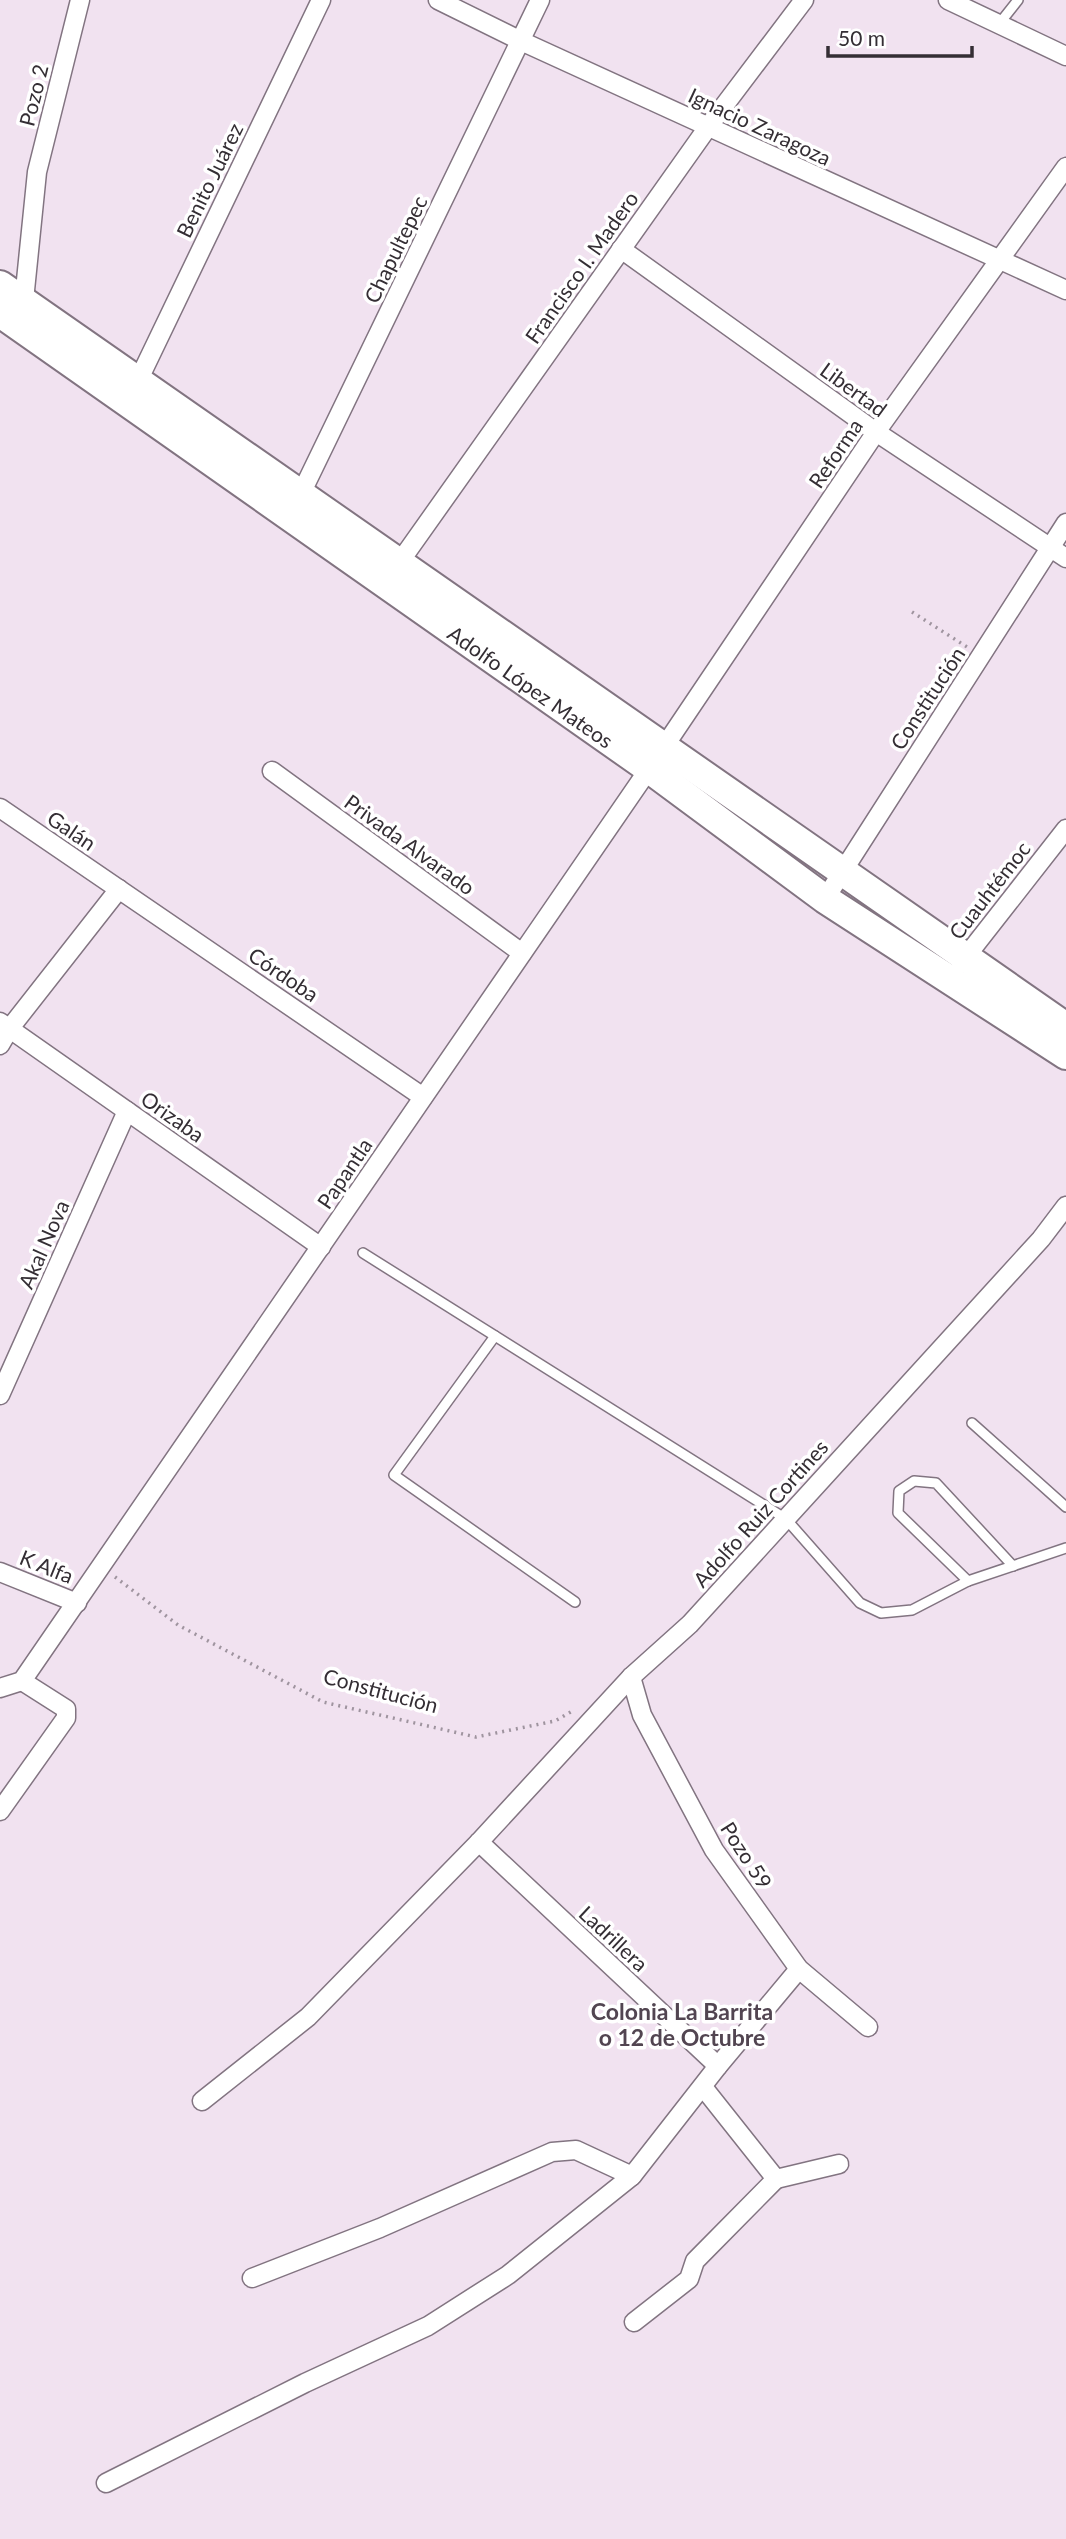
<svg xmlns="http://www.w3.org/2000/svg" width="1066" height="2539" font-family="Lato,sans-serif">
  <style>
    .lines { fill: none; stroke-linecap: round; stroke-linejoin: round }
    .lane-casing { stroke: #827481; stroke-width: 12 }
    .street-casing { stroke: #827481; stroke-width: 21 }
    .primary-casing { stroke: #827481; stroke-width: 32 }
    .path { stroke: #9f949f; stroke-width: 3.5; stroke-dasharray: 2 5; stroke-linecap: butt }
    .lane { stroke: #fff; stroke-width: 9 }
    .street { stroke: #fff; stroke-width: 18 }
    .primary { stroke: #fff; stroke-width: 28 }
    .labels { text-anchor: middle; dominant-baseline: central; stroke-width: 7; stroke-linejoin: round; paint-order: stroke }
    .street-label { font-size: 21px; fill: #342e34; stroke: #fff }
    .neighbourhood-label { font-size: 23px; font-weight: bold; fill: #524551; stroke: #fff }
  </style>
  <rect width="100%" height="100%" fill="#f1e2f0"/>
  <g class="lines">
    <defs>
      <g id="lane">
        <polyline points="999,24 1018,0"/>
        <polyline points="363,1253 786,1519 860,1603 881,1613 912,1610 968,1581 1066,1548"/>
        <polyline points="495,1336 394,1475 575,1602"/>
        <polyline points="972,1423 1066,1507"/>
        <polyline points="968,1581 898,1513 899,1491 914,1481 936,1483 1013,1566"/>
      </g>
      <g id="street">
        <polyline points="438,0 521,41 1066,290"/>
        <polyline points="948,0 1066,56"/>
        <polyline points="621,249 876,432 1066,558"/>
        <polyline points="23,310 37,172 80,0"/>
        <polyline points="138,381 321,0"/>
        <polyline points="297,502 540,0"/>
        <polyline points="399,563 708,127 804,0"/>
        <polyline points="272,771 522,953"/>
        <polyline points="0,808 423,1097"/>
        <polyline points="825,899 1066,523"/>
        <polyline points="961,963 1066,829"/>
        <polyline points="0,1022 321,1247"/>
        <polyline points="0,1045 10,1028 119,889"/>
        <polyline points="0,1395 127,1111"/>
        <polyline points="0,1572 77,1603"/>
        <polyline points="631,1677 642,1715 714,1850 799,1969 868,2027"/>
        <polyline points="0,1688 22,1681 664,747 876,432 1066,167"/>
        <polyline points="0,1811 66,1718 66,1709 22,1681"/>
        <polyline points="479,1842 718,2066"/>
        <polyline points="703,2087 776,2179"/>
        <polyline points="202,2101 308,2017 479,1842 631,1677 690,1624 1041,1239 1066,1206"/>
        <polyline points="776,2179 839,2164"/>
        <polyline points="252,2278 380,2228 552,2152 576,2150 632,2176 718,2066 799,1969"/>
        <polyline points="634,2322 689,2279 695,2261 776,2179"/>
        <polyline points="106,2483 305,2383 428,2326 508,2275 632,2176"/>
      </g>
      <g id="primary">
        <polyline points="0,285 1066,1027"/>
        <path id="s1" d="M0,313L648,768L825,899L1066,1055"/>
      </g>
    </defs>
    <!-- lane casing -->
    <use href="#lane" class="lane-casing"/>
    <!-- street casing -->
    <use href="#street" class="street-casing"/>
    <!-- primary casing -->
    <use href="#primary" class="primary-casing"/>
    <!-- path -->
    <g class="path">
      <polyline points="912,612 967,647"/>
      <polyline points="115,1577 178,1625 323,1702 476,1737 555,1721 574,1710"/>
    </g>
    <!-- lane -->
    <use href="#lane" class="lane"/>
    <!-- street -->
    <use href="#street" class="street"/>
    <!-- primary -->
    <use href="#primary" class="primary"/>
  </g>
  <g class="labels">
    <!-- street labels -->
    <g class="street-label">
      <text transform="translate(33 95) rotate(-76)">Pozo 2</text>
      <text transform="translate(760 126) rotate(25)">Ignacio Zaragoza</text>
      <text transform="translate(209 180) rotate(-64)">Benito Juárez</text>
      <text transform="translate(395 249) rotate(-64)">Chapultepec</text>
      <text transform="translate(581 267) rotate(-55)">Francisco I. Madero</text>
      <text transform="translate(854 389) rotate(36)">Libertad</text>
      <text transform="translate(835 453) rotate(-56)">Reforma</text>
      <text stroke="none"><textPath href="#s1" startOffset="649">Adolfo López Mateos</textPath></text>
      <text transform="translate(927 698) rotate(-57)">Constitución</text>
      <text transform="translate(72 830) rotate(34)">Galán</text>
      <text transform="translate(410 844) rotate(36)">Privada Alvarado</text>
      <text transform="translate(989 890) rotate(-52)">Cuauhtémoc</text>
      <text transform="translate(284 974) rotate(34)">Córdoba</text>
      <text transform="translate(173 1116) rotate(35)">Orizaba</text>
      <text transform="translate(344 1173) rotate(-56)">Papantla</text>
      <text transform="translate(43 1244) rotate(-66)">Akal Nova</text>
      <text transform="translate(760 1513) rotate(-48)">Adolfo Ruiz Cortines</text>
      <text transform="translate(47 1566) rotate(22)">K Alfa</text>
      <text transform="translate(381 1690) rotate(15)">Constitución</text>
      <text transform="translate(747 1855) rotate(57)">Pozo 59</text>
      <text transform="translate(614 1938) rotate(43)">Ladrillera</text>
    </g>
    <!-- neighbourhood labels -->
    <g class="neighbourhood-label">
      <text x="682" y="2011">Colonia La Barrita<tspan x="682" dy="26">o 12 de Octubre</tspan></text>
    </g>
  </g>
  <!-- scale -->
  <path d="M828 46v10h144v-10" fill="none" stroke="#342e34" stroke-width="3.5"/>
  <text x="838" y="46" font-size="21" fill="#342e34" stroke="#ffffff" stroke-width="5" paint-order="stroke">50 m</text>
</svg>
